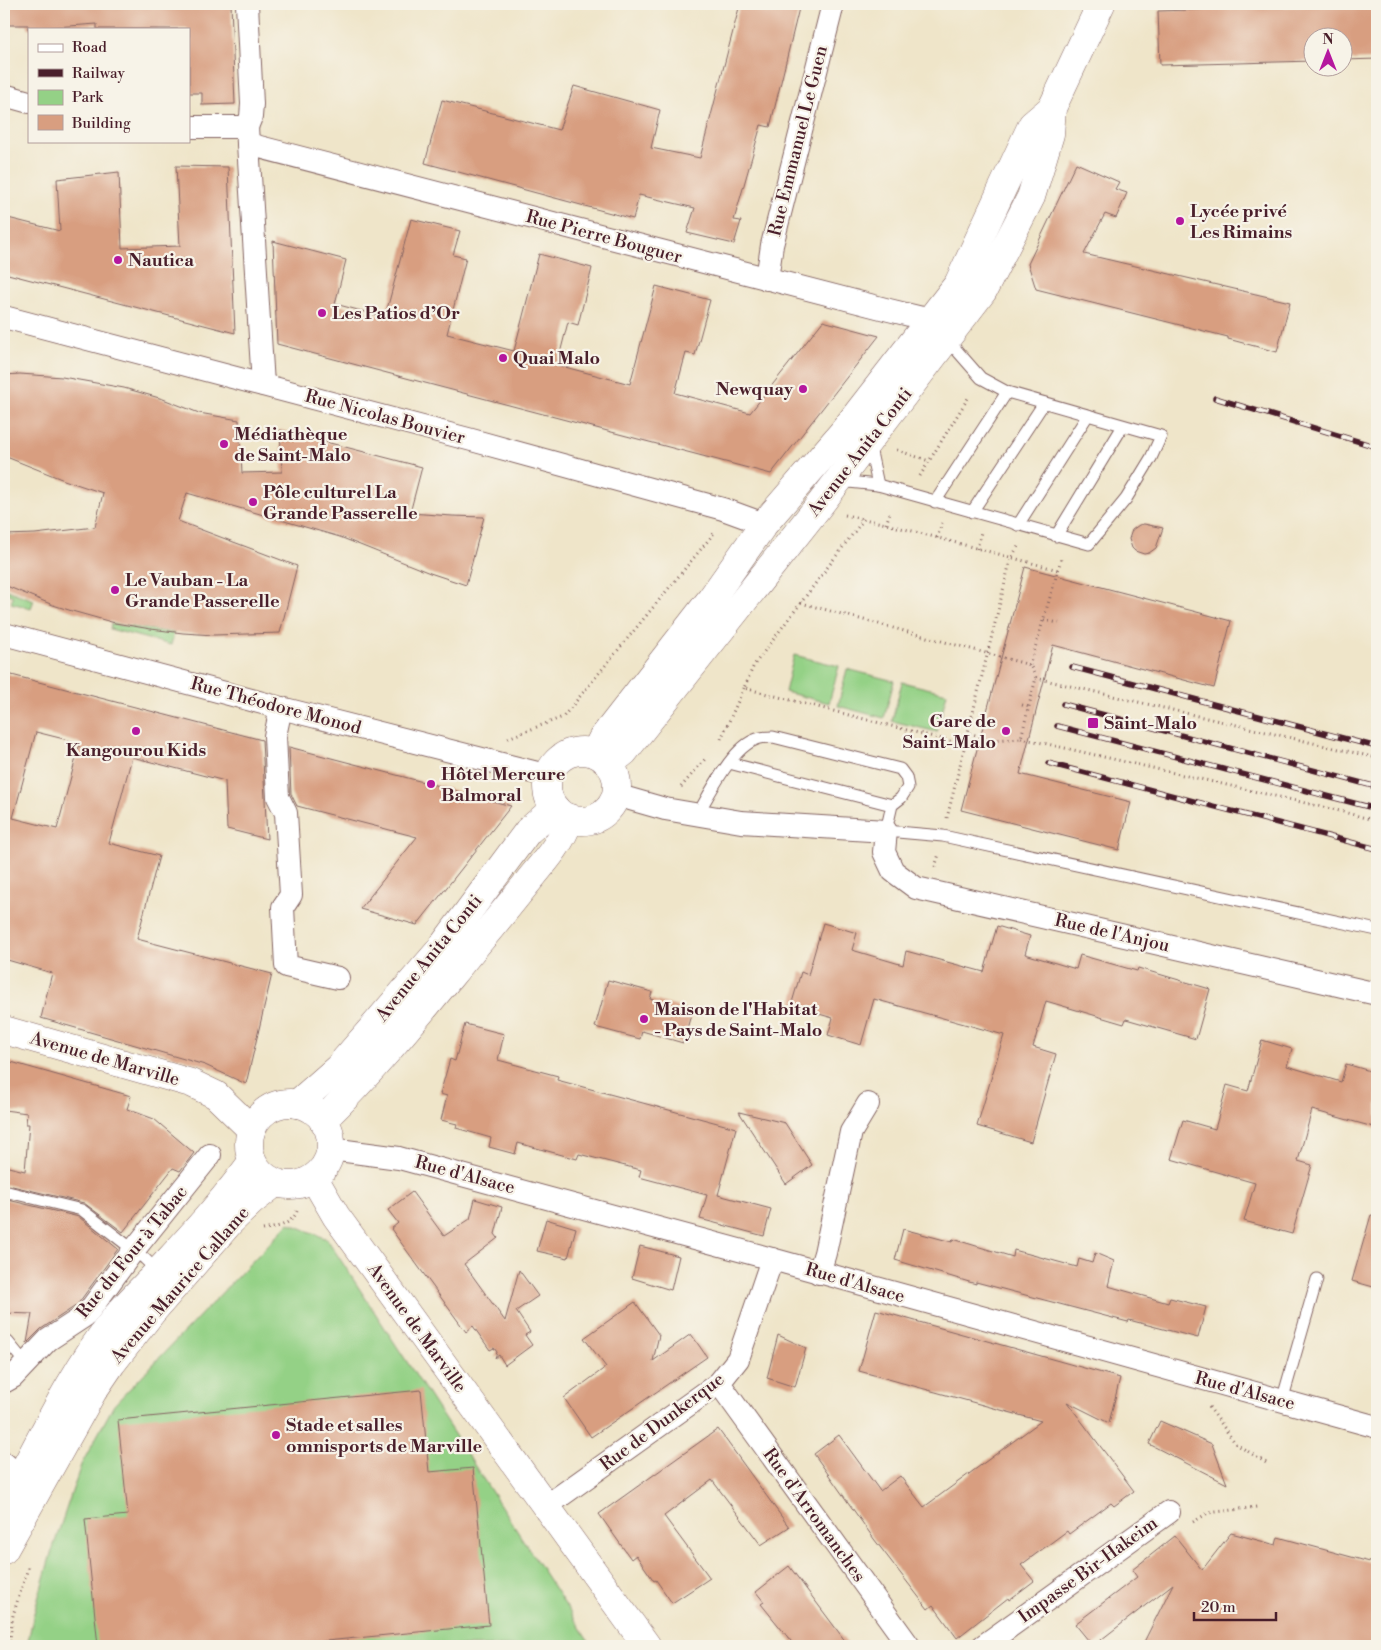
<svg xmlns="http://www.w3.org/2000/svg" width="1381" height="1650" font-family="'Libre Bodoni',serif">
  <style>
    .green { fill: #94d186; stroke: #6f7858 }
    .building { fill: #d89e80; fill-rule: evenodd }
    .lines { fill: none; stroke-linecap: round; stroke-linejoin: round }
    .lane-casing { stroke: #846462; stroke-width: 13 }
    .street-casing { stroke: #846462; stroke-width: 24 }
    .secondary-casing { stroke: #846462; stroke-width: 29 }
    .path { stroke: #846462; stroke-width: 3; stroke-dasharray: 1 4; stroke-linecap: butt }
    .lane { stroke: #fff; stroke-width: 11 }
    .street { stroke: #fff; stroke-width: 22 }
    .secondary { stroke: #fff; stroke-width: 28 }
    .rail-casing { stroke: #4a1f2b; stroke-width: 5.5 }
    .rail { stroke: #f7f3e8; stroke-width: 4; stroke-dasharray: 11; stroke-linecap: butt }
    .poi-dot { fill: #b5179e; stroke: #f7f3e8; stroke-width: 2 }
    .labels { text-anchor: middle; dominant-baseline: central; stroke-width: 4.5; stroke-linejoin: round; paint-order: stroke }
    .street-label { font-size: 18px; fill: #4a1f2b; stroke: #f7f3e8 }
    .poi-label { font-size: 18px; font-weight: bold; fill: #4a1f2b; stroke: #f7f3e8; text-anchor: start }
  </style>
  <rect width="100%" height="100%" fill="#f7f3e8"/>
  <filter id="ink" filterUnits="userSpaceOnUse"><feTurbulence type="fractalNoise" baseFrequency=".02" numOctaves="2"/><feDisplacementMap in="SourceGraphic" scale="10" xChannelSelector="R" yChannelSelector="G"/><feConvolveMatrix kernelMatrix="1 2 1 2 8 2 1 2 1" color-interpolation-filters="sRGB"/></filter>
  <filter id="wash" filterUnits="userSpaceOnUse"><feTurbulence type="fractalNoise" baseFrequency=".0096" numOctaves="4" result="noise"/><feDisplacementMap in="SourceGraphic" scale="20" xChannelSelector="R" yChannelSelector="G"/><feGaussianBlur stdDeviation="1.12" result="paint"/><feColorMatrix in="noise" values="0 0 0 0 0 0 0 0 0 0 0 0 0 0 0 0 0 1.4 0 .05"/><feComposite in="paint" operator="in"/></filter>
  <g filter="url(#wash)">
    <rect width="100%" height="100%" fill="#efe5c9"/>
    <!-- green -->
    <g class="green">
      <polygon points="4,589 34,600 31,608 11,603 13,596 5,593 4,596"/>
      <polygon points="111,624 174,633 171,645 110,629"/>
      <polygon points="794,655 839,666 829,703 785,692"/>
      <polygon points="847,669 894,681 884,718 838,706"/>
      <polygon points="902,682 947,693 937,732 892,721"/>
      <polygon points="289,1223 327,1239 592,1646 27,1646 34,1613 50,1557 81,1465 114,1405"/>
    </g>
    <g id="blocks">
      <!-- building -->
      <g class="building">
        <polygon points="7,4 231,4 235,104 202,105 202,93 189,93 189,29 97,29 97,24 28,29 28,25 8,25"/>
        <polygon points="740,4 800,4 770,127 761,125 734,220 741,221 734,244 687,233 695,208 639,195 633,219 425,163 442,100 559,130 574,86 660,110 651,148 700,158"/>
        <polygon points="1311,4 1377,4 1377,59 1344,60 1344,38 1314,38 1314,61 1160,65 1158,11 1311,6"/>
        <polygon points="1076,163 1119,182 1115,189 1127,193 1116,218 1105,214 1084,254 1290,302 1277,352 1228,339 1228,337 1036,289 1028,264"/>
        <polygon points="176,166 228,167 235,333 4,273 4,217 60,231 57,179 119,172 122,248 180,246"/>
        <polygon points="411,219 460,231 453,255 466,258 447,334 514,351 539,254 592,268 578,325 568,322 557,365 630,384 656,286 710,300 695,355 686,353 675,393 750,413 823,321 879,336 771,474 277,344 273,241 346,260 335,304 385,317"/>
        <polygon points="20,374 62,377 124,388 163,399 199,413 239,420 242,473 282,472 280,430 422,467 410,513 452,516 484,517 466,585 430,573 340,537 187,493 178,521 297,566 280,633 214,635 183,633 151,629 115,623 72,611 53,605 4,585 4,535 35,534 95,527 103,493 64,480 4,456 4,375"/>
        <polygon points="1144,524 1163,528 1156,548 1149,553 1144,554 1135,551 1132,548 1129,539 1132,530 1139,525"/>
        <polygon points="1025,567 1231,621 1214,688 1053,645 1020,774 1131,802 1119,850 961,810"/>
        <path d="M4,673L262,740L267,839L227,829L225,781L132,757L109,843L159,856L137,939L272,974L246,1084L205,1065L41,1018L52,973L4,959ZM36,732L80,743L57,829L13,818Z"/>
        <polygon points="289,747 431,784 511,806 417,925 360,909 417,837 297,806 291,794"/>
        <polygon points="823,923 857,933 852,950 903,965 906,951 984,972 997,926 1030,936 1025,954 1076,969 1080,955 1137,971 1138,968 1210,989 1196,1039 1126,1019 1124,1024 1046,1001 1033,1047 1056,1054 1031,1142 977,1126 1004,1035 874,999 861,1045 828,1035 833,1018 791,1006 801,972 808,975"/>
        <polygon points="608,980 652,992 650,999 692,1011 683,1043 642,1031 640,1039 595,1027"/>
        <polygon points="465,1024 504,1034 498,1060 558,1076 557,1080 736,1128 718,1195 771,1209 764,1236 700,1219 707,1195 639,1177 641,1170 579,1154 577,1159 518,1143 515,1154 489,1147 491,1138 456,1128 457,1124 441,1120 447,1096 440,1094 450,1059 455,1061"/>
        <polygon points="1262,1040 1292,1049 1287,1066 1341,1082 1346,1064 1377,1073 1377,1128 1312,1110 1298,1161 1312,1165 1292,1234 1244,1221 1255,1183 1171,1159 1183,1120 1215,1129 1227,1085 1248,1091"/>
        <polygon points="4,1060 131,1096 127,1109 154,1119 194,1153 180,1171 173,1168 123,1232 84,1203 4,1184 4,1166 25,1171 29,1124 26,1124 27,1113 4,1110"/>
        <polygon points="739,1112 785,1123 812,1165 786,1184"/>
        <polygon points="412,1192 444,1236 470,1219 475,1199 502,1207 495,1234 498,1238 464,1264 505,1321 519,1270 538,1296 516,1311 530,1332 525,1335 532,1345 505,1365 499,1355 495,1358 497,1352 494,1348 490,1350 473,1326 466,1332 391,1229 398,1223 388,1210"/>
        <polygon points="4,1199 79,1217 118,1249 77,1305 41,1329 27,1343 32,1314 4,1313"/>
        <polygon points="1371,1215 1377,1216 1377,1288 1352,1281"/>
        <polygon points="546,1219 576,1228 568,1258 537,1251"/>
        <polygon points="903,1229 952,1242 953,1239 1013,1257 1014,1250 1077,1267 1079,1259 1092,1263 1095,1253 1114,1261 1108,1286 1168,1303 1170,1298 1206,1307 1198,1338 1129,1320 1128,1322 976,1282 976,1284 895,1260"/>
        <polygon points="640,1246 679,1256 671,1290 632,1278"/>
        <polygon points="635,1302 659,1335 653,1361 691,1334 707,1357 591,1437 564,1398 606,1367 584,1338"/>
        <polygon points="876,1310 1120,1378 1109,1423 1067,1402 1134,1491 1114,1506 1111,1503 1069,1534 1067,1531 1021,1565 1034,1581 1009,1600 1008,1598 957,1638 933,1605 928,1609 904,1578 874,1539 814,1454 839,1435 880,1491 900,1476 924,1507 1041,1421 859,1371"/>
        <polygon points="778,1335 806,1348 795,1387 767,1378"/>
        <polygon points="421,1390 429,1472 473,1468 489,1625 275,1646 98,1646 85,1519 128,1515 118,1420"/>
        <polygon points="1160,1421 1212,1444 1227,1484 1149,1444"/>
        <polygon points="718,1429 789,1527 761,1545 712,1480 664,1516 710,1578 672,1603 656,1580 654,1581 636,1555 631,1559 599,1514"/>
        <polygon points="1231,1533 1276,1545 1278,1537 1377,1564 1377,1646 1142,1646 1173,1584 1093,1646 1075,1624 1137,1577 1132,1570 1175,1536 1202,1570"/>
        <polygon points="789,1566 849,1646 795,1646 761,1604 764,1602 756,1592"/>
      </g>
    </g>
  </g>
  <g filter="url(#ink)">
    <use href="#blocks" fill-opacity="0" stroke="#846462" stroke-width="1"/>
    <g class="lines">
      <defs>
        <g id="lane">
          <polyline points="869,443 878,485"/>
          <polyline points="839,481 878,485 1089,544 1126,499 1151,458 1161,436 1007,392 981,378 946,338"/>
          <polyline points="935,502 1007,392"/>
          <polyline points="972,512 1044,403"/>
          <polyline points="1018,525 1088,415"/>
          <polyline points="1056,536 1123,426"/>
          <polyline points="729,763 892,805"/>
          <path d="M697,815C711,792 732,747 757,739C762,737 768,737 773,737L900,769L906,777L908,787L901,798L892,805L886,831L943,836L1377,930"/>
          <polyline points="4,1191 82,1210 145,1259 158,1272"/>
          <polyline points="4,1341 8,1342 26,1364"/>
          <polyline points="1282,1401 1317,1279"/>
        </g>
        <g id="street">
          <polyline points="4,95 29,102"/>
          <polyline points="189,127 247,127"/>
          <polyline points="247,127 263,385"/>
          <polyline points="247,127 251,117 252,104 247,4"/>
          <polyline points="248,144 889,310 930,320 945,320"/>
          <polyline points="767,279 772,245 833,4"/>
          <polyline points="4,317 468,439 723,509 764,524"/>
          <polyline points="4,634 281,708 549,776"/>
          <polyline points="281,708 275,736 278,797 286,813 291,895 283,907 286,966 338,978"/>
          <polyline points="616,795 665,809 741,822 886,831 884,852 893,871 916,888 1377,994"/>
          <polyline points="331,1149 399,1158 772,1259 1377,1427"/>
          <polyline points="819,1273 825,1253 851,1132 868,1104"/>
          <polyline points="4,1382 13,1377 48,1340 86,1315 133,1251 210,1155"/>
          <polyline points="719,1383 909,1646"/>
          <polyline points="4,1463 20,1477"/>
          <polyline points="545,1507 719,1383 738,1359 772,1259"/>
          <polyline points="983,1646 1169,1512"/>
        </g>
        <g id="secondary">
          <circle cx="582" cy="786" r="35"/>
          <polyline points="595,753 602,739 711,599 764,524 843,432 958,284 1032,125 1052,108"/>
          <polyline points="609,764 624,752 818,507 983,291 1031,197 1050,134 1052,108 1101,4"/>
          <polyline points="4,1030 191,1083 216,1095 251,1129"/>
          <circle cx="290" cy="1144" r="41"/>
          <polyline points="297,1104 338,1068 439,951 528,831 555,808"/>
          <path d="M323,1120C381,1063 431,999 483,937C499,918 515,898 531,878C547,859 562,842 570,818"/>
          <polyline points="314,1178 336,1216 647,1646"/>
          <path d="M4,1508C39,1444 69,1376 115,1318C128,1302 144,1287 159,1271C191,1236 224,1201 252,1162"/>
          <polyline points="4,1550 93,1391 112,1363 152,1312 230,1222 251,1202 275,1183"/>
        </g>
      </defs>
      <!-- lane casing -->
      <use href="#lane" class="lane-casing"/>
      <!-- street casing -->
      <use href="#street" class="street-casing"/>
      <!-- secondary casing -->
      <use href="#secondary" class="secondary-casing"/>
      <!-- path -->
      <g class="path">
        <polyline points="897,450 929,461"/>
        <polyline points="920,476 968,398"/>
        <polyline points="845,515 864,519"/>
        <polyline points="886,524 891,510"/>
        <polyline points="937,538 942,523"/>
        <polyline points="977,549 981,532"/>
        <polyline points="1058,570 1062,556"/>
        <polyline points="801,603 1030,665 1036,678 1021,738 994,740 968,733"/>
        <polyline points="1044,620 1059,623"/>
        <polyline points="1036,678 1377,758"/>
        <polyline points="1022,705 1029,707"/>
        <polyline points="508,738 563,717 715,532"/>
        <polyline points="1021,738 1336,810 1377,821"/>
        <polyline points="721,739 744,688"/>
        <polyline points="965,745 744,688 754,665 864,519 886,524 1058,570 1030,665"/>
        <polyline points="681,787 706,758"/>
        <polyline points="947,818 1011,558 1019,545"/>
        <polyline points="935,867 939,854"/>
        <path d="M263,1230C278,1227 295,1224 298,1207"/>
        <polyline points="1209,1407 1236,1444 1268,1464"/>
        <polyline points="1193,1522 1208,1513 1257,1507"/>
        <polyline points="9,1646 13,1615 29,1565"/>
      </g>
      <!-- lane -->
      <use href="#lane" class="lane"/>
      <!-- street -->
      <use href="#street" class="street"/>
      <!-- secondary -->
      <use href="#secondary" class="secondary"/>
      <defs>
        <g id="rail">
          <polyline points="1215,398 1377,447"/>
          <polyline points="1072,667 1377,747"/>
          <polyline points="1063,704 1377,787"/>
          <polyline points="1057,726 1377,809"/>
          <polyline points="1048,763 1377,849"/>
        </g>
      </defs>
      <!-- rail casing -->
      <use href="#rail" class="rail-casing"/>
      <!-- rail -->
      <use href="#rail" class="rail"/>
    </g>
  </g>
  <!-- markers -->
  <g class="poi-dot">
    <circle cx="1180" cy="221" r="5"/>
    <circle cx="118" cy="260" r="5"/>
    <circle cx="322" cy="313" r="5"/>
    <circle cx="503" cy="358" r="5"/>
    <circle cx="803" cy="389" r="5"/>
    <circle cx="224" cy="444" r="5"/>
    <circle cx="253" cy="502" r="5"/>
    <circle cx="115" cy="590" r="5"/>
    <rect x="1087" y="717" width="12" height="12" rx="2.5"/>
    <circle cx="136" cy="731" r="5"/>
    <circle cx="1006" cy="731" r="5"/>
    <circle cx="431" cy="784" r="5"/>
    <circle cx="644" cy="1019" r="5"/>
    <circle cx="276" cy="1435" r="5"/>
  </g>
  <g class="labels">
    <!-- street labels -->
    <g class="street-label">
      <text transform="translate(798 141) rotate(-76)">Rue Emmanuel Le Guen</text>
      <text transform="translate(604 237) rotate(15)">Rue Pierre Bouguer</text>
      <text transform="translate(385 417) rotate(15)">Rue Nicolas Bouvier</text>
      <text transform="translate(860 452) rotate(-52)">Avenue Anita Conti</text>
      <text transform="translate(276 706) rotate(15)">Rue Théodore Monod</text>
      <text transform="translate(1112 933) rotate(13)">Rue de l'Anjou</text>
      <text transform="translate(429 958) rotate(-51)">Avenue Anita Conti</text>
      <text transform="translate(105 1059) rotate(16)">Avenue de Marville</text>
      <text transform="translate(465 1175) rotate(15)">Rue d'Alsace</text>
      <text transform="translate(132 1252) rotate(-51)">Rue du Four à Tabac</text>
      <text transform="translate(855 1283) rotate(16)">Rue d'Alsace</text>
      <text transform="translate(180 1285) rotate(-49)">Avenue Maurice Callame</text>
      <text transform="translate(417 1328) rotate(54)">Avenue de Marville</text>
      <text transform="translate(1245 1391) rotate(15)">Rue d'Alsace</text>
      <text transform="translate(662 1422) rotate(-37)">Rue de Dunkerque</text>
      <text transform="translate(814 1515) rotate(54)">Rue d'Arromanches</text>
      <text transform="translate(1088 1570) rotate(-36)">Impasse Bir-Hakeim</text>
    </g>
    <!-- poi labels -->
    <g class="poi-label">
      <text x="1190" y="211">Lycée privé<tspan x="1190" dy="21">Les Rimains</tspan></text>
      <text x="128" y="260">Nautica</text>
      <text x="332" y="313">Les Patios d’Or</text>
      <text x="513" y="358">Quai Malo</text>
      <text x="793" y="389" text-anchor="end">Newquay</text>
      <text x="234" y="434">Médiathèque<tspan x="234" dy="21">de Saint-Malo</tspan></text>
      <text x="263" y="492">Pôle culturel La<tspan x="263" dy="21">Grande Passerelle</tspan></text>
      <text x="125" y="580">Le Vauban - La<tspan x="125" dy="21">Grande Passerelle</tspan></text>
      <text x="996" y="721" text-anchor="end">Gare de<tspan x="996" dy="21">Saint-Malo</tspan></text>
      <text x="1104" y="723">Saint-Malo</text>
      <text x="136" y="750" text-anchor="middle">Kangourou Kids</text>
      <text x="441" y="774">Hôtel Mercure<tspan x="441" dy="21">Balmoral</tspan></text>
      <text x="654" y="1009">Maison de l'Habitat<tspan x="654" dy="21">- Pays de Saint-Malo</tspan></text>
      <text x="286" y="1425">Stade et salles<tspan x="286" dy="21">omnisports de Marville</tspan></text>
    </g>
  </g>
  <!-- margin -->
  <rect width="1381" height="1650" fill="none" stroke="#f7f3e8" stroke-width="20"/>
  <!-- legend -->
  <rect x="28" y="28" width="162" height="115" fill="#f7f3e8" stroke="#b29e9c"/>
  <rect x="38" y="44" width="25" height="8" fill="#ffffff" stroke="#b29e9c"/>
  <text x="72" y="52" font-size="15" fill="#4a1f2b">Road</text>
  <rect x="38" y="69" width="25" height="8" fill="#4a1f2b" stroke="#b29e9c"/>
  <text x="72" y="78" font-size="15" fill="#4a1f2b">Railway</text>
  <rect x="38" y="90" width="25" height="15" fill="#94d186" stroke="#b29e9c"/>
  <text x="72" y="102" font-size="15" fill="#4a1f2b">Park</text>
  <rect x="38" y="115" width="25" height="15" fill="#d89e80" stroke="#b29e9c"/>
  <text x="72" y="128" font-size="15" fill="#4a1f2b">Building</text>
  <!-- north arrow -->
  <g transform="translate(1328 52)"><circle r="24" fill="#f7f3e8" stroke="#b29e9c"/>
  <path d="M0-4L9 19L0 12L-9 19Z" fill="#b5179e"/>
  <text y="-8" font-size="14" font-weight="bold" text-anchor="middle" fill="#4a1f2b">N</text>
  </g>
  <!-- scale -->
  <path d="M1194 1612v8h82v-8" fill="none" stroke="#4a1f2b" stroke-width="2.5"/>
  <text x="1201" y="1612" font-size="15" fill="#4a1f2b" stroke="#f7f3e8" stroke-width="4" paint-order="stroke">20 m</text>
</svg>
